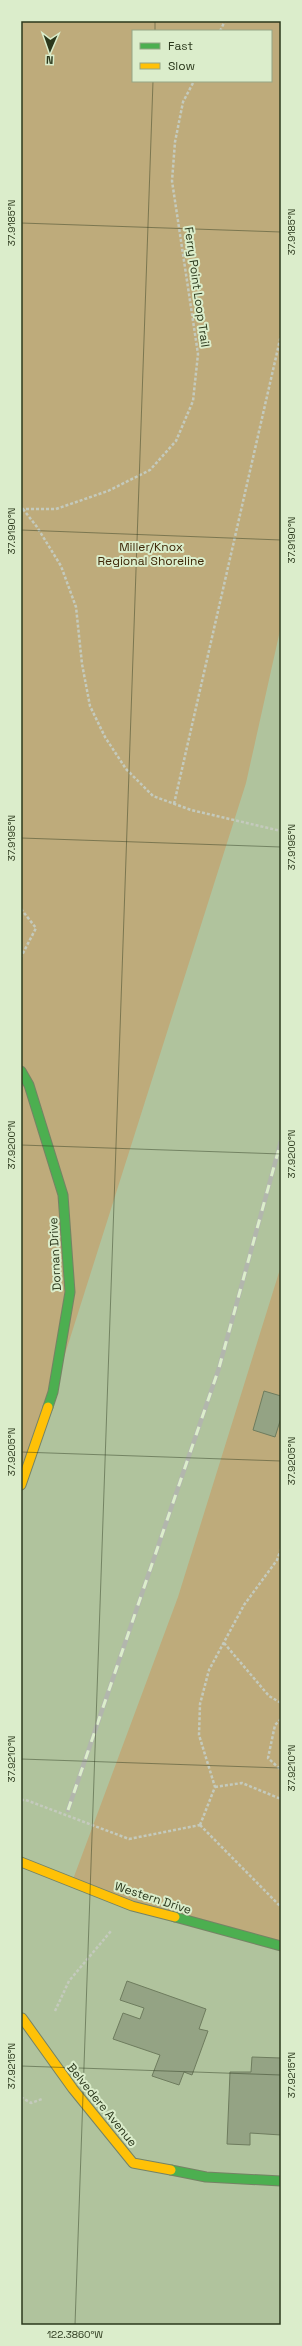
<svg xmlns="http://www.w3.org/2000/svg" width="302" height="2346" font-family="'Space Grotesk',sans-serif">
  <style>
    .green { fill: #beab7b; fill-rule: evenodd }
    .building { fill: #94a384; stroke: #6e7c5e }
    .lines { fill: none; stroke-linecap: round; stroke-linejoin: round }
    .fast-casing { stroke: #758365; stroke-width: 11 }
    .slow-casing { stroke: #758365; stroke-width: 11 }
    .path { stroke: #c4cabd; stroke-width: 2.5; stroke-dasharray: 3 2; stroke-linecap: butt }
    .fast { stroke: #4caf50; stroke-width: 9 }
    .slow { stroke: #ffc107; stroke-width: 9 }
    .rail-casing { stroke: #b2b6ad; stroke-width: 4.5 }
    .rail { stroke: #dbedcb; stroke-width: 3; stroke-dasharray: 9; stroke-linecap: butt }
    .ticks { fill: none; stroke: #2b381c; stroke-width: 1; stroke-opacity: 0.45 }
    .labels { text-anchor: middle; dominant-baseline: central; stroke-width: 4; stroke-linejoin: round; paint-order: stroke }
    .street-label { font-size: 12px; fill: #2b381c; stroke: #dbedcb }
    .park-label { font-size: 12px; fill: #3e2708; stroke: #dbedcb }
    .neatline { fill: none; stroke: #2b381c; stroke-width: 1.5 }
    .ticks-label { font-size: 10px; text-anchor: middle; fill: #2b381c }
  </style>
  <rect width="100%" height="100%" fill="#b0c39d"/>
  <!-- green -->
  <g class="green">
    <path d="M21,21H281V626L246,783L53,1392L21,1485ZM133,31H271V81H133Z"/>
    <polygon points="281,1266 281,1946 72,1882 178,1597"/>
  </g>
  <!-- building -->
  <g class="building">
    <polygon points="264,1391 281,1396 281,1418 275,1437 253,1430"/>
    <polygon points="127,1981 206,2009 199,2029 208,2031 192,2075 184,2072 179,2085 152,2076 160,2055 113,2039 123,2013 140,2019 144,2008 120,2000"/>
    <polygon points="252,2057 281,2058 281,2135 250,2133 250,2145 227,2144 230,2072 251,2072"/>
  </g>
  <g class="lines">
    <defs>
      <g id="fast">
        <polyline points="21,1071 29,1085 63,1195 70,1292 53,1392 48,1407"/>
        <polyline points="175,1917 281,1946"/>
        <polyline points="171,2170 206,2177 281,2181"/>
      </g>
      <g id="slow">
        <polyline points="21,1485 48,1407"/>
        <polyline points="21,1862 132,1906 175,1917"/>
        <polyline points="22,2018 73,2089 133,2163 171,2170"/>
      </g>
    </defs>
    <!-- fast casing -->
    <use href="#fast" class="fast-casing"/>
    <!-- slow casing -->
    <use href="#slow" class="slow-casing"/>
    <!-- path -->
    <g class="path">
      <polyline points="220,31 225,21"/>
      <polyline points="21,509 56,509 108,491 150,470 176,441 193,401 198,354 172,181 175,142 183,102 194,81"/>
      <polyline points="23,509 37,527 61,566 76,607 82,664 90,706 105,737 126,769 153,796 191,810 281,831"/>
      <polyline points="174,804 281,335"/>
      <polyline points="21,909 36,928 21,957"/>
      <polyline points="224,1643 269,1696 281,1703"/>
      <polyline points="281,1719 275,1725 268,1758 281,1770"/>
      <polyline points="215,1787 242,1783 281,1799"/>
      <polyline points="21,1800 26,1800 129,1839 200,1825"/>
      <polyline points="200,1825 215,1787 199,1735 200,1704 209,1670 244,1605 277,1560 281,1549"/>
      <polyline points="200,1825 281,1907"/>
      <polyline points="55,2011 69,1981 111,1931"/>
      <polyline points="21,2097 31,2103 42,2099"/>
    </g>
    <!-- fast -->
    <use href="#fast" class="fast"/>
    <!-- slow -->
    <use href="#slow" class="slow"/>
    <defs>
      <polyline id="rail" points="68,1810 219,1368 281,1141"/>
    </defs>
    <!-- rail casing -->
    <use href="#rail" class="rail-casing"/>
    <!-- rail -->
    <use href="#rail" class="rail"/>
  </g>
  <!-- ticks -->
  <path class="ticks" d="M155,31V21M21,223L281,232M21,530L281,540M21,838L281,847M21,1145L281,1154M21,1452L281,1461M21,1759L281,1768M21,2066L281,2075M75,2325L153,81"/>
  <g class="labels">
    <!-- street labels -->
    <g class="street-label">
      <text transform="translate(197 287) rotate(82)">Ferry Point Loop Trail</text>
      <text transform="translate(55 1254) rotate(-93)">Dornan Drive</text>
      <text transform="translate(153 1898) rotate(18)">Western Drive</text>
      <text transform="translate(102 2105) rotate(51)">Belvedere Avenue</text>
    </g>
    <!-- park labels -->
    <g class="park-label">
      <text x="151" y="547">Miller/Knox<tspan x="151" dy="14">Regional Shoreline</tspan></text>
    </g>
  </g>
  <!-- border -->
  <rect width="302" height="2346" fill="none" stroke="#dbedcb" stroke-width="44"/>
  <!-- legend -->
  <rect x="132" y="30" width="140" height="52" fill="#dbedcb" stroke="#95a585"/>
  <rect x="140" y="43" width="20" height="6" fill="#4caf50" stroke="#95a585"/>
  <text x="168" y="50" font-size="12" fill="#2b381c">Fast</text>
  <rect x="140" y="63" width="20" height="6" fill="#ffc107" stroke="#95a585"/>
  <text x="168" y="70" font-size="12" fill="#2b381c">Slow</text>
  <!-- north arrow -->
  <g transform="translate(50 50) rotate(182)" stroke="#dbedcb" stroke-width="3" paint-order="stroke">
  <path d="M0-3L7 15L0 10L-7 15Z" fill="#2b381c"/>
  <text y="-6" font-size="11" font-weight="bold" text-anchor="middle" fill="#2b381c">N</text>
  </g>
  <rect x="22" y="22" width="258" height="2302" class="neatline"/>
  <g class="ticks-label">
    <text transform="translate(11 223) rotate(-90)" y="4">37.9185°N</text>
    <text transform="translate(291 232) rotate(-90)" y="4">37.9185°N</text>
    <text transform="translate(11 531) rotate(-90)" y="4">37.9190°N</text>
    <text transform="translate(291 540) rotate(-90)" y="4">37.9190°N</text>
    <text transform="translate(11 838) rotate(-90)" y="4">37.9195°N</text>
    <text transform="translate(291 847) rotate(-90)" y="4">37.9195°N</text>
    <text transform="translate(11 1145) rotate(-90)" y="4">37.9200°N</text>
    <text transform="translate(291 1154) rotate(-90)" y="4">37.9200°N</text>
    <text transform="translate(11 1452) rotate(-90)" y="4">37.9205°N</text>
    <text transform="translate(291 1461) rotate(-90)" y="4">37.9205°N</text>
    <text transform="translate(11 1759) rotate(-90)" y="4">37.9210°N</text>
    <text transform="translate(291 1768) rotate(-90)" y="4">37.9210°N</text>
    <text transform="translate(11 2066) rotate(-90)" y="4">37.9215°N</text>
    <text transform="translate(291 2075) rotate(-90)" y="4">37.9215°N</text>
    <text x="75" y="2338">122.3860°W</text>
  </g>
</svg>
